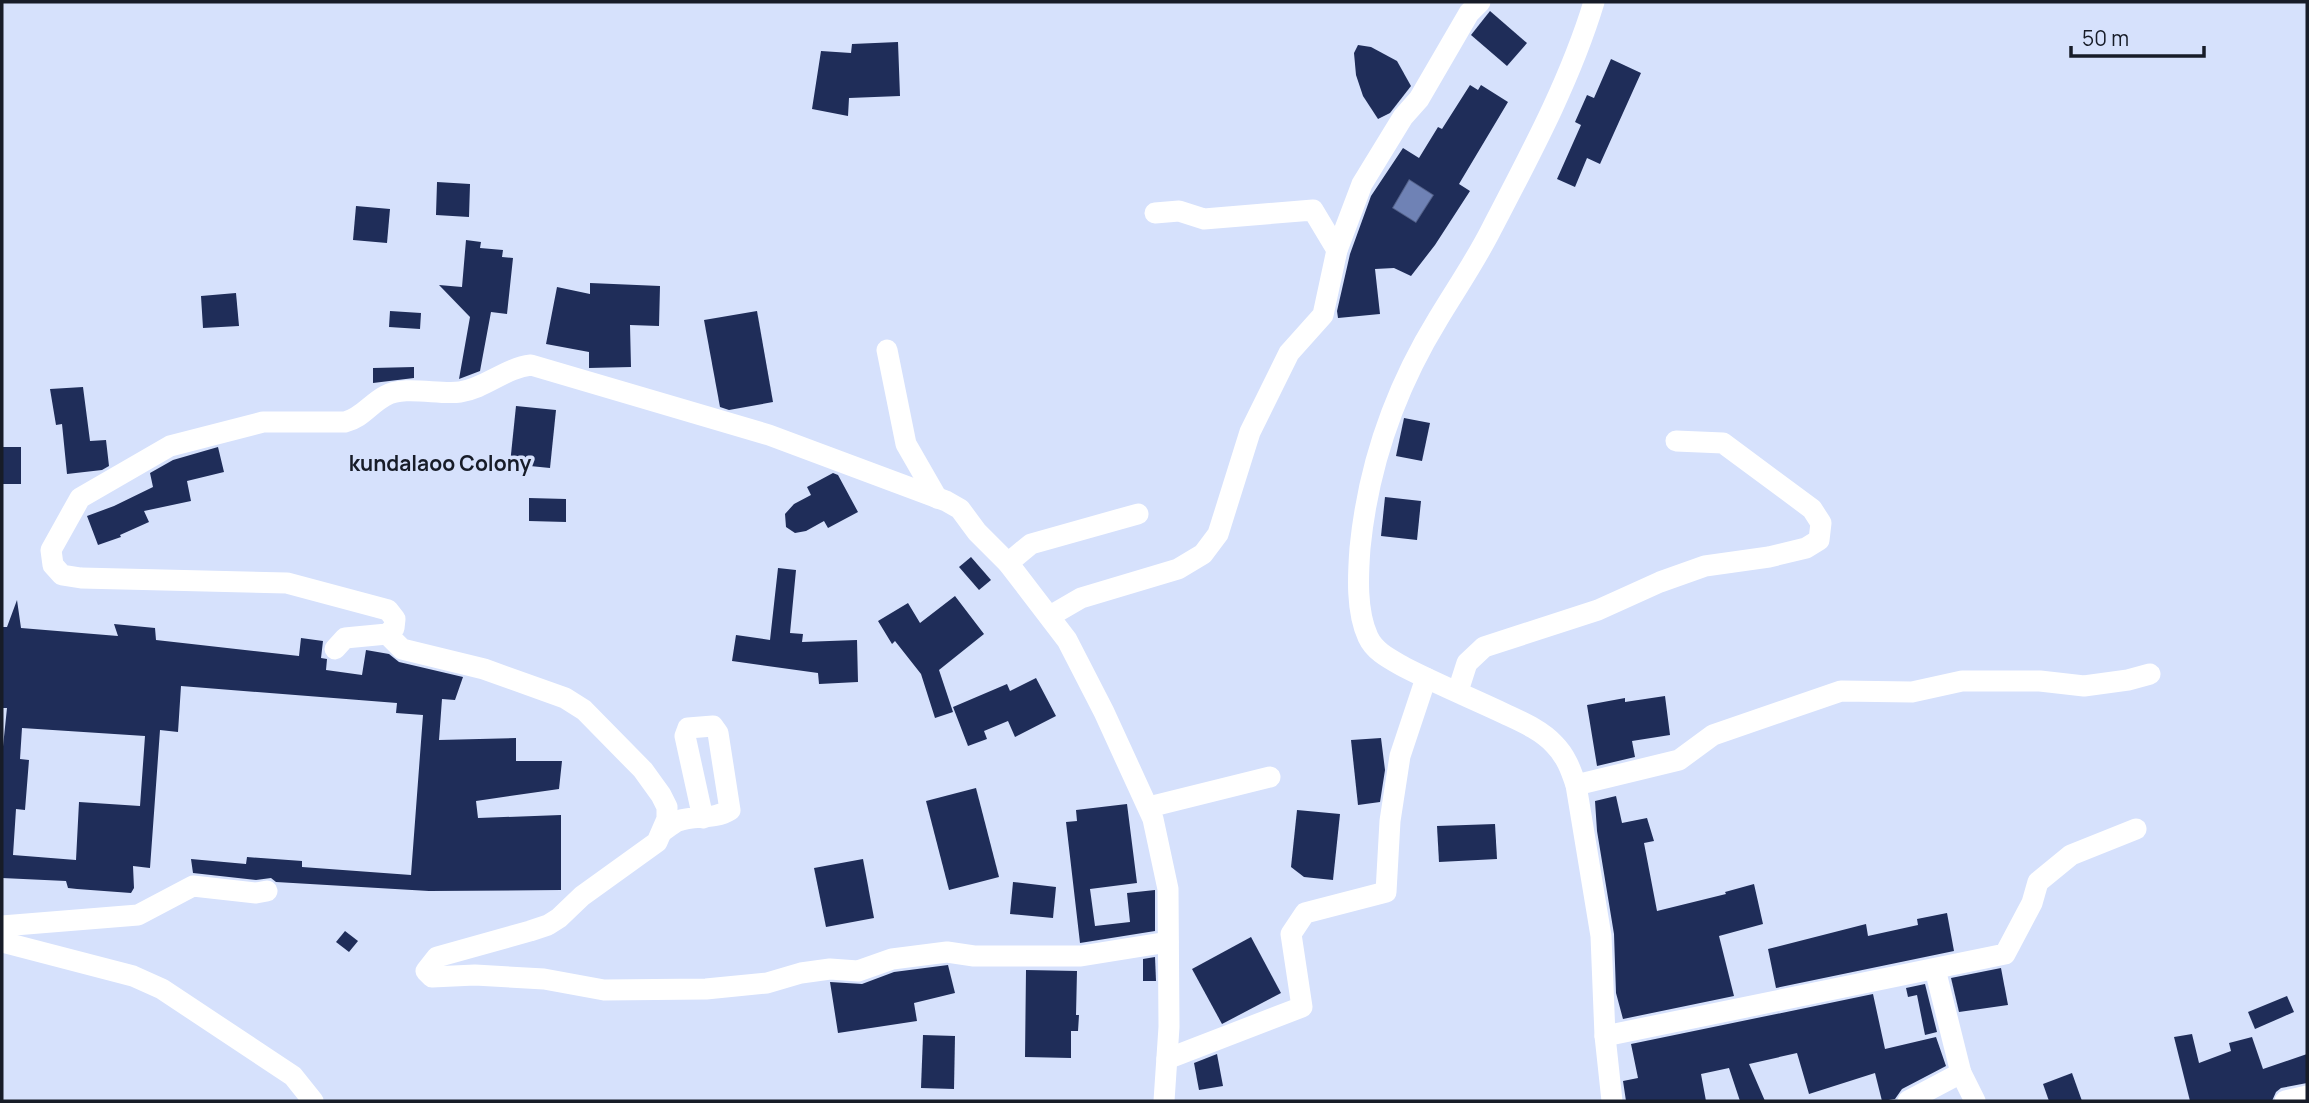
<svg xmlns="http://www.w3.org/2000/svg" width="2309" height="1103" font-family="Manrope,sans-serif">
  <style>
    .water { fill: #6f82b5; stroke: #55638b; stroke-width: 2 }
    .building { fill: #1f2d59; fill-rule: evenodd }
    .lines { fill: none; stroke-linecap: round; stroke-linejoin: round }
    .minor { stroke: #fff; stroke-width: 21 }
    .labels { text-anchor: middle; dominant-baseline: central; stroke-width: 7; stroke-linejoin: round; paint-order: stroke }
    .neighbourhood-label { font-size: 21px; font-weight: bold; fill: #171c28; stroke: #d6e1fc }
  </style>
  <rect width="100%" height="100%" fill="#d6e1fc"/>
  <!-- water -->
  <polygon class="water" points="1409,179 1434,195 1416,223 1392,208"/>
  <!-- building -->
  <g class="building">
    <polygon points="1490,11 1527,43 1507,66 1471,35"/>
    <polygon points="898,42 900,96 849,98 848,116 812,109 821,51 851,53 852,44"/>
    <polygon points="1358,45 1371,47 1397,61 1411,86 1390,113 1378,119 1363,96 1356,75 1354,53"/>
    <polygon points="1611,59 1641,73 1600,164 1587,158 1575,187 1557,179 1581,125 1575,122 1587,95 1594,98"/>
    <path d="M1470,85L1478,90L1481,85L1508,102L1459,184L1470,191L1435,245L1411,276L1394,268L1375,269L1380,314L1338,318L1337,311L1350,254L1371,196L1403,148L1419,158L1438,127L1442,129ZM1409,179L1434,195L1416,223L1392,208Z"/>
    <polygon points="437,182 470,184 469,217 436,215"/>
    <polygon points="356,206 390,209 387,243 353,240"/>
    <polygon points="466,240 481,242 480,248 503,250 502,257 513,258 507,314 491,312 480,371 459,379 470,317 439,285 462,287"/>
    <polygon points="590,283 660,286 659,326 630,325 631,367 589,368 589,352 546,344 557,287 590,294"/>
    <polygon points="236,293 239,326 203,328 201,296"/>
    <polygon points="390,311 421,313 420,329 389,327"/>
    <polygon points="757,311 773,402 729,410 720,407 704,320"/>
    <polygon points="414,367 414,378 373,383 373,368"/>
    <polygon points="83,387 90,441 106,440 109,466 102,470 67,474 62,424 56,425 50,389"/>
    <polygon points="516,406 556,410 550,468 510,464"/>
    <polygon points="1404,418 1430,423 1422,461 1396,456"/>
    <rect x="2" y="447" width="19" height="37"/>
    <polygon points="218,447 224,472 187,481 191,501 144,511 149,522 120,535 121,537 98,545 87,516 114,506 153,487 150,473 173,460"/>
    <polygon points="833,473 838,475 858,512 828,528 824,521 806,531 795,533 786,527 785,514 794,504 811,495 807,487"/>
    <polygon points="1385,497 1421,501 1417,540 1381,536"/>
    <polygon points="529,498 566,499 566,522 529,521"/>
    <polygon points="971,557 991,580 979,590 959,567"/>
    <polygon points="778,568 796,570 790,633 803,634 802,642 857,640 858,682 819,684 818,673 732,661 736,635 770,640"/>
    <polygon points="955,596 984,634 939,670 953,712 935,718 921,674 895,641 892,644 878,621 908,603 920,623"/>
    <path d="M17,600L21,628L118,636L114,624L155,628L156,640L299,656L301,638L323,641L321,658L327,659L326,670L362,675L366,650L389,654L399,662L463,677L455,700L442,699L439,740L516,738V761H562L559,789L476,801L478,818L561,815V890L429,891L276,882L271,878L256,880L193,873L191,859L246,864L247,857L302,861V867L411,875L423,715L396,713L397,703L181,686L178,732L160,730L150,868L133,866L134,888L131,893L77,889L68,888L66,881L2,878V756L7,708H2V627H7ZM22,728L145,736L140,806L79,802L76,860L13,855L16,809L25,810L29,760L20,759Z"/>
    <polygon points="1036,678 1056,716 1015,737 1008,721 984,731 987,739 968,746 953,707 1007,684 1010,691"/>
    <polygon points="1665,696 1670,735 1632,741 1635,757 1597,766 1587,705 1625,698 1625,702"/>
    <polygon points="1381,738 1385,770 1380,802 1358,805 1351,740"/>
    <polygon points="976,788 999,877 949,890 926,801"/>
    <polygon points="1616,796 1622,823 1647,818 1654,841 1644,843 1657,911 1726,894 1725,892 1754,884 1763,924 1719,936 1734,996 1623,1019 1616,993 1614,934 1597,831 1595,801"/>
    <polygon points="1127,804 1137,883 1090,889 1095,926 1130,922 1127,893 1155,890 1155,931 1080,943 1066,822 1077,821 1076,810"/>
    <polygon points="1297,810 1340,814 1333,880 1304,877 1291,867"/>
    <polygon points="1495,824 1497,859 1439,862 1437,826"/>
    <polygon points="863,859 874,918 826,927 814,868"/>
    <polygon points="1013,882 1056,887 1053,918 1010,914"/>
    <polygon points="1947,913 1954,951 1776,988 1768,949 1866,924 1868,936 1918,925 1917,919"/>
    <polygon points="345,931 358,941 349,952 336,942"/>
    <polygon points="1251,937 1281,993 1222,1024 1192,969"/>
    <polygon points="1155,957 1156,981 1143,981 1143,959"/>
    <polygon points="948,965 955,993 914,1003 917,1021 838,1033 830,982 862,984 894,972"/>
    <polygon points="2001,968 2008,1005 1959,1012 1951,978"/>
    <polygon points="1026,970 1077,971 1076,1015 1079,1015 1078,1031 1071,1031 1071,1058 1025,1057"/>
    <polygon points="1925,984 1937,1032 1925,1035 1917,995 1908,997 1906,988"/>
    <polygon points="1873,994 1885,1049 1936,1037 1946,1066 1902,1089 1895,1099 1882,1101 1875,1073 1809,1094 1797,1053 1749,1064 1765,1101 1740,1101 1729,1068 1701,1074 1706,1101 1626,1101 1623,1081 1638,1078 1631,1044"/>
    <polygon points="2287,996 2294,1012 2255,1029 2248,1012"/>
    <polygon points="2192,1034 2199,1063 2231,1051 2229,1043 2252,1037 2263,1069 2307,1054 2307,1083 2281,1088 2276,1092 2272,1101 2190,1101 2174,1037"/>
    <polygon points="923,1035 955,1036 954,1089 921,1088"/>
    <polygon points="1217,1054 1223,1086 1199,1090 1194,1063"/>
    <polygon points="2072,1073 2082,1101 2049,1101 2043,1084"/>
  </g>
  <g class="lines">
    <!-- minor -->
    <g class="minor">
      <path d="M1594,2C1570,81 1530,155 1492,228C1476,260 1456,289 1438,319C1395,389 1368,467 1360,548C1358,575 1356,611 1368,637C1375,652 1390,659 1404,667C1437,684 1471,698 1505,714C1522,722 1541,730 1554,744C1566,756 1571,770 1576,785L1601,936L1605,1036L1612,1101"/>
      <polyline points="1155,213 1179,211 1204,219 1313,210 1337,250"/>
      <polyline points="887,350 906,444 937,498"/>
      <polyline points="1008,563 1031,544 1138,514"/>
      <polyline points="1050,616 1081,598 1178,569 1203,554 1218,534 1250,432 1289,353 1323,315 1337,250 1362,184 1403,117 1419,99 1469,13 1480,2"/>
      <polyline points="387,634 402,649 484,669 565,698 584,710 643,770 661,795 667,807 667,819 657,842 582,896 559,918 548,925 530,931 437,957 426,971 432,977 475,975 544,979 604,990 706,989 767,983 801,973 830,969 858,971 892,959 947,952 974,956 1081,956 1168,942"/>
      <path d="M335,649L345,638L387,634L394,628L395,619L388,610L287,583L81,578L62,575L53,565L51,550L80,498L170,446L263,422H345C362,418 370,404 385,396C403,385 439,395 460,392C486,388 505,368 531,365L769,435L946,501L960,509L977,532L1008,563L1067,640L1104,712L1153,819L1168,889L1169,1027L1164,1101"/>
      <polyline points="1458,691 1467,663 1484,647 1598,610 1660,582 1705,566 1769,557 1806,548 1819,540 1821,523 1812,509 1723,443 1676,441"/>
      <polyline points="1576,785 1679,760 1713,735 1841,691 1912,692 1962,681 2040,681 2084,686 2128,680 2150,674"/>
      <polyline points="1149,807 1270,777"/>
      <path d="M663,831C668,828 673,823 678,821C695,815 714,820 730,810L718,733L713,726L688,728L685,736L703,818"/>
      <polyline points="2,926 138,915 193,886 256,893 267,891"/>
      <polyline points="2,942 133,976 162,989 293,1076 313,1101"/>
      <polyline points="1935,969 1961,1073 1975,1101"/>
      <polyline points="1605,1036 2005,954 2032,903 2038,882 2071,855 2136,829"/>
      <polyline points="1167,1059 1302,1007 1291,934 1305,913 1386,892 1390,821 1400,756 1426,678"/>
      <polyline points="1908,1101 1961,1073"/>
      <polyline points="2285,1101 2307,1096"/>
    </g>
  </g>
  <g class="labels">
    <!-- neighbourhood labels -->
    <g class="neighbourhood-label">
      <text x="440" y="463">kundalaoo Colony</text>
    </g>
  </g>
  <!-- border -->
  <rect width="2309" height="1103" fill="none" stroke="#171c28" stroke-width="7"/>
  <!-- scale -->
  <path d="M2071 46v10h133v-10" fill="none" stroke="#171c28" stroke-width="3.5"/>
  <text x="2082" y="46" font-size="21" fill="#171c28" stroke="#d6e1fc" stroke-width="5" paint-order="stroke">50 m</text>
</svg>
